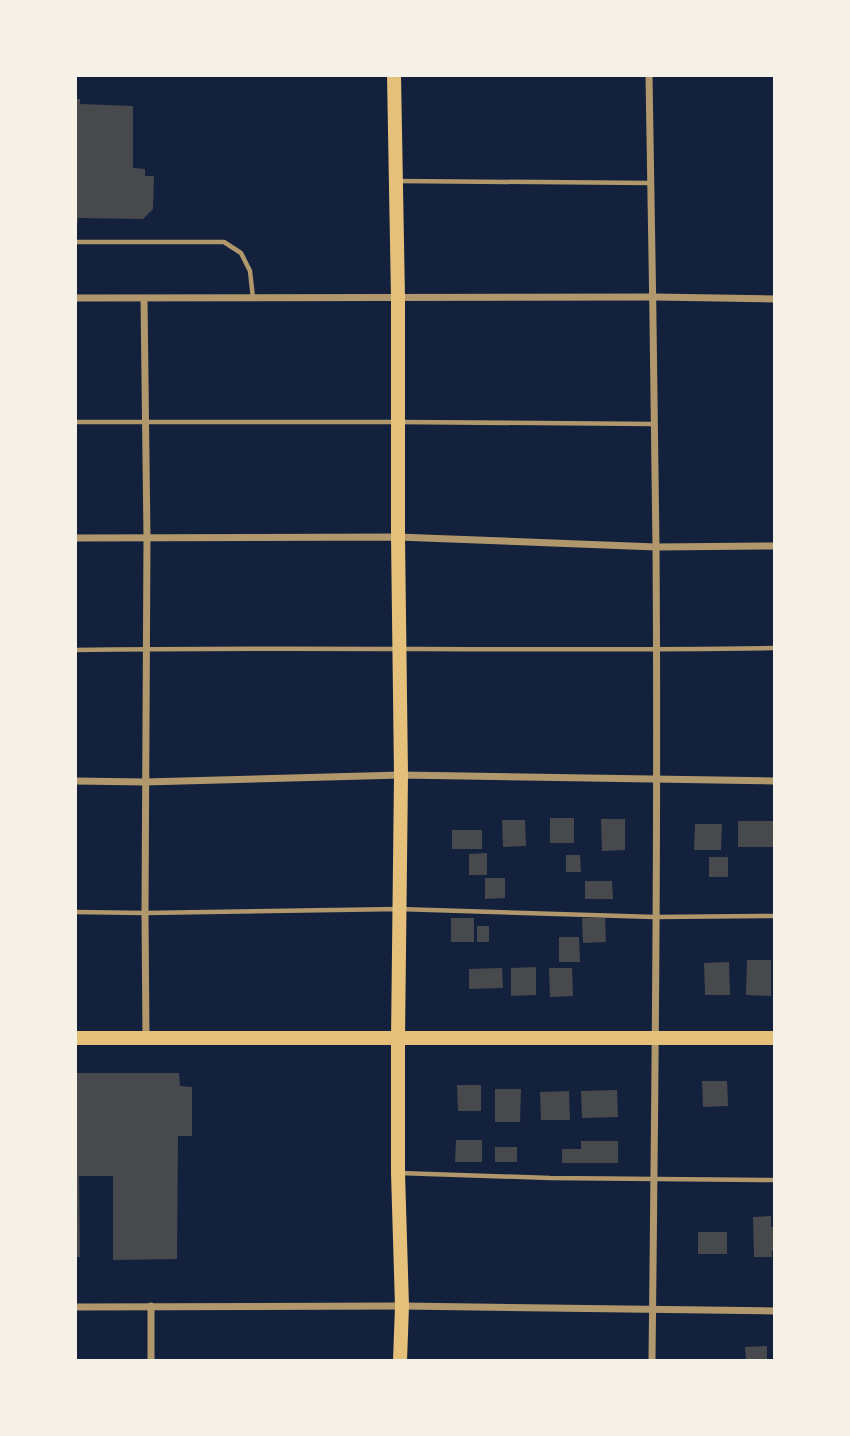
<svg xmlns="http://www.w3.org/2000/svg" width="850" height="1436" font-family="'PT Sans Narrow',sans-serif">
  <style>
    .building { fill: #48494c }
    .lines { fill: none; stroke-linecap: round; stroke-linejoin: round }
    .service { stroke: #b1986c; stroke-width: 4.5 }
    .minor { stroke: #b1986c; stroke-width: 7 }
    .secondary { stroke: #e5c07b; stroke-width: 14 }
  </style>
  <rect width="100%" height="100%" fill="#14213d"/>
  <!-- building -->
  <g class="building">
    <polygon points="75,99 80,99 80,104 133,106 133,168 145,169 145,176 154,176 153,209 143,219 78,218 77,227 75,227"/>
    <rect x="550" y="818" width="24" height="25"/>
    <polygon points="601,819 625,819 625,850 602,851"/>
    <polygon points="502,820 525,820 526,846 503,847"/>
    <rect x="738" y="821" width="37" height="26"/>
    <polygon points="695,824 722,824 721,850 694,850"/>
    <rect x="452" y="830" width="30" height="19"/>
    <polygon points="487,853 487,875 469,875 469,854"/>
    <polygon points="566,855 580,855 581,872 566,872"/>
    <rect x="709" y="857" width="19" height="20"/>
    <polygon points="485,878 505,878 505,898 485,899"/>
    <polygon points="585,881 612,881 613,899 585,899"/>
    <rect x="451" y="918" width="23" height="24"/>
    <polygon points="582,918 605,918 606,942 583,943"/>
    <rect x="477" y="926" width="12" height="16"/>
    <polygon points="559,937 579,937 580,962 559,962"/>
    <polygon points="747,960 771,960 771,996 746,995"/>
    <polygon points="729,962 730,995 705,995 704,963"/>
    <polygon points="536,967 536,995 511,996 511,968"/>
    <polygon points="502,968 503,988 469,989 469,969"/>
    <polygon points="549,968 572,968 573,996 550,997"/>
    <polygon points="75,1073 179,1073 180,1086 192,1087 192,1136 178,1136 177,1259 113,1260 113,1176 79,1176 80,1257 75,1257"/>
    <polygon points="702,1081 727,1081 728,1106 703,1107"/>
    <polygon points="457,1085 481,1085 481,1111 458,1111"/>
    <polygon points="495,1089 521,1089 520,1122 495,1122"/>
    <polygon points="617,1090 618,1117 582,1118 581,1091"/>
    <polygon points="569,1091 570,1120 541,1120 540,1092"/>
    <polygon points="456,1140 482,1140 482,1162 455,1162"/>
    <polygon points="581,1141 618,1141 618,1163 562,1163 562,1149 581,1149"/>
    <rect x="495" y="1147" width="22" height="15"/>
    <polygon points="771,1216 771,1227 775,1227 775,1251 772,1251 772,1257 754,1257 753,1217"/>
    <rect x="698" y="1232" width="29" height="22"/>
    <polygon points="767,1346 767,1361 746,1361 745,1347"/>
  </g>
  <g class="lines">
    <!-- service -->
    <g class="service">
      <polyline points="397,181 651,183"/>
      <polyline points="75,242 224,242 241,253 250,271 253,298"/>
      <polyline points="75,422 398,422 654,424"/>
      <path d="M75,650C308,646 542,652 775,648"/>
      <polyline points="75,912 145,913 399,909 655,917 775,916"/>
      <polyline points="399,1173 550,1178 775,1180"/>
    </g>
    <!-- minor -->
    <g class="minor">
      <path d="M649,75C651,232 655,390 656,547C658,818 655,1089 652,1361"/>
      <polyline points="75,298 654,297 775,299"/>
      <polyline points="144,299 147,538 145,913 146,1038"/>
      <polyline points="75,538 398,537 656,547 775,546"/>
      <polyline points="75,781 145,782 401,775 775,781"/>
      <polyline points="75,1307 402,1306 775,1311"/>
      <polyline points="151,1361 151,1306"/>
    </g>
    <!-- secondary -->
    <g class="secondary">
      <polyline points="394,75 398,298 398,537 401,775 398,1039 398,1173 402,1306 400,1361"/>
      <polyline points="75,1038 775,1038"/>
    </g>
  </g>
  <!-- border -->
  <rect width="850" height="1436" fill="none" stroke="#f6f1e7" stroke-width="154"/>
</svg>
